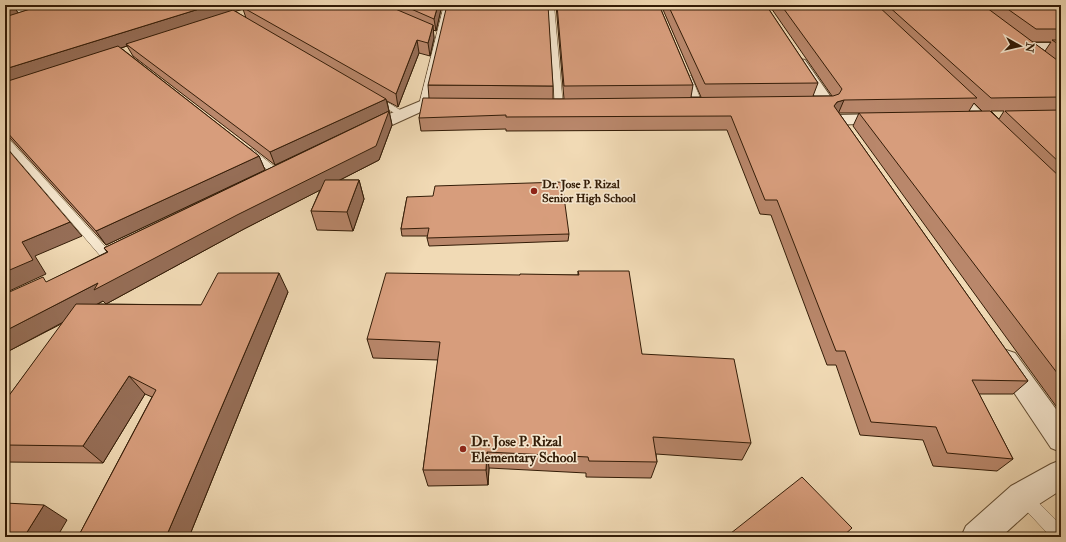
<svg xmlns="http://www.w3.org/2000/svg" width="1066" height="542" font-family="'IM FELL Double Pica',serif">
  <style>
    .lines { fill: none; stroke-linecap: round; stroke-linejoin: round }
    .service-casing { stroke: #624c32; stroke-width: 1 }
    .minor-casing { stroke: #624c32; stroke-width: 2 }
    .tertiary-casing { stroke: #624c32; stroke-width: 2 }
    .service { fill: #f6e7cf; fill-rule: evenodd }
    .minor { fill: #f6e7cf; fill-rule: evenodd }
    .tertiary { fill: #f6e7cf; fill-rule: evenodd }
    .wall { fill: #b9876b; stroke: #331c07; fill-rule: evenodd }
    .shaded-wall { fill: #966e57; stroke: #331c07 }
    .building { fill: #d79d7c; stroke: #331c07 }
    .poi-dot { fill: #8f2418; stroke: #f6e7cf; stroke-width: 1.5 }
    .labels { text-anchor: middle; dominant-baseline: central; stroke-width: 3.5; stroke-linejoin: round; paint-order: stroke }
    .poi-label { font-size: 12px; font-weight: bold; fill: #331c07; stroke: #f6e7cf; text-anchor: start }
    .near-poi-label { font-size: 14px; font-weight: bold; fill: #331c07; stroke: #f6e7cf; text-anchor: start }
  </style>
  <rect width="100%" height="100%" fill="#f1dab5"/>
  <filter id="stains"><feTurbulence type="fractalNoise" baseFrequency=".005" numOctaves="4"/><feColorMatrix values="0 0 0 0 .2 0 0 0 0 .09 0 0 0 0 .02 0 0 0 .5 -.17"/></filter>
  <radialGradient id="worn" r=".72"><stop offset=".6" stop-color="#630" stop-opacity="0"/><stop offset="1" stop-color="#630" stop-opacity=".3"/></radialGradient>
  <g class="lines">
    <defs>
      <g id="service">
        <polygon points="444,5 450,5 427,105 423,107 419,105"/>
        <polygon points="548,5 554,5 563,106 559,108 555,106"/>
        <polygon points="684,74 687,74 691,76 703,105 702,107 699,107 695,105 683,76"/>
        <polygon points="958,95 964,95 989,119 990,121 989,123 983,123 958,99"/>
        <polygon points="373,97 379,97 405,113 401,115 398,115 373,101"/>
        <polygon points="5,137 8,138 111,253 112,256 111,259 103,259 5,145"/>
        <polygon points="249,148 252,149 280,171 282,173 280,175 274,175 246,153 245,151"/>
        <polygon points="1023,489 1028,492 1061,525 1061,537 1051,537 1018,502 1015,497 1018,492"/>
      </g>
      <g id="minor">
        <polygon points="7,5 22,5 39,17 37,20 29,20"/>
        <polygon points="1025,43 1061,43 1061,51 1020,50 1018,47 1020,44"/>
        <polygon points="800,59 805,60 835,103 833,106 827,108 821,106 819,103 793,63 795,60"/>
        <polygon points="423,100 456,102 458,105 456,108 425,110 370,135 364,136 358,135 356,131 358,127"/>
        <polygon points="885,114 891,116 893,119 891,122 838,125 832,123 830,120 832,117 838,115"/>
        <polygon points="1006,350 1015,353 1061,416 1061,452 1051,448 997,367 993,360 997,353"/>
      </g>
      <polygon id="tertiary" points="1061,460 1061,490 1033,508 1001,537 961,537 966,526 1011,486 1051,464"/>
    </defs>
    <!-- service casing -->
    <use href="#service" class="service-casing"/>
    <!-- minor casing -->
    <use href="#minor" class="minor-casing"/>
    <!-- tertiary casing -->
    <use href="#tertiary" class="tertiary-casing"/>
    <!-- service -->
    <use href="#service" class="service"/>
    <!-- minor -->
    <use href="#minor" class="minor"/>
    <!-- tertiary -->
    <use href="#tertiary" class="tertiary"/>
  </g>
  <!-- wall -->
  <g class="wall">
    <path d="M5,5H13L18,13L31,9L25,5H442L436,31L433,30L434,38L430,56L419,53L398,107L387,101L389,111L275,165L133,56L127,46L121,48L259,156L265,170L106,245L9,137L5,136ZM243,9L246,18L235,11Z"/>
    <path d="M556,5H659L693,85L691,97H701L661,5H766L818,83L813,96H832L769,5H1061V413L853,126L859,113H839L1028,381L1013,394H979L1013,459L997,471L933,466L923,440L860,435L836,365H827L771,215L760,214L727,130L506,131V129L421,131L419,118L429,98L428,85L553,86V99H564ZM1032,42H1051L1045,51ZM974,103L982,111H969ZM991,111H1004L999,119Z"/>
    <polygon points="389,111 392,125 379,160 340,180 359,180 364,199 353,231 317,230 311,211 320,190 244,229 106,304 103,301 98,304 201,305 288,292 189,537 78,537 152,397 145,394 103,463 5,462 5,401 63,323 5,353 47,282 107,252 104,248"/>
    <polygon points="407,197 569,234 568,241 429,246 427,238 428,236 402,236 401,229"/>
    <polygon points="578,271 642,354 751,443 742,460 656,454 657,462 651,478 586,477 586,473 489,468 488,485 428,486 423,470 438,360 373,358 367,339 520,275 578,275"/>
    <polygon points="1061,516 1061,522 1057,518"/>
  </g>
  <!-- shaded-wall -->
  <g class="shaded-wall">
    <polygon points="9,5 13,5 20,16 5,22 5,6"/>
    <polygon points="31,5 53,5 35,11"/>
    <polygon points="212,5 254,5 242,7 243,9 128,46 126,44 127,46 5,85 5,69"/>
    <polygon points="438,5 442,5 436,31 434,19"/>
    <polygon points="433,25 434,38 430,56 428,43"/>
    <polygon points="417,40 419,53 398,107 396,94"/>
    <polygon points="386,99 389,111 275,165 270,152"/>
    <polygon points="844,100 838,114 834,106 837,102"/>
    <polygon points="389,111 392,125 379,160 244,229 106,304 103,301 5,353 5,331 98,283"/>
    <polygon points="259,156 265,170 106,245 96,231"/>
    <polygon points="359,180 364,199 353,231 347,212"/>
    <polygon points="70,222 82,236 35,256 46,274 5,293 5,272 22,242"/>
    <polygon points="279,273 288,292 189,537 166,537"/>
    <polygon points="129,376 145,394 103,463 83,446"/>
    <polygon points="487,452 489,468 488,485 486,470"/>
    <polygon points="44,505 67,520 57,537 24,537"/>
  </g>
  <!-- building -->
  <g class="building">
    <polygon points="43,5 212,5 5,69 5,17"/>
    <polygon points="248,5 386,5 433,25 428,43 417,40 396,94 242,7"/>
    <polygon points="402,5 438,5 434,19"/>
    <polygon points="447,5 548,5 553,86 428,85"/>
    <polygon points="557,5 659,5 693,85 564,86"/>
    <polygon points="668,5 766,5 818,83 705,84"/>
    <polygon points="781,5 877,5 977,98 844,100 837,102 834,106 1028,381 972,380 1013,459 947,453 936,427 871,422 845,351 836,351 777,200 765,200 731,116 506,117 506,115 419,118 423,98 560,99 833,96 839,94 842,89"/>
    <polygon points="887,5 983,5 1061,63 1061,97 991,98"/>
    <polygon points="1002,5 1061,5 1061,29 1036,29"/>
    <polygon points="233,10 386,99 270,152 126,44"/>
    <polygon points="1052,40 1061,40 1061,46"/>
    <polygon points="118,46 259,156 96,231 5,130 5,82"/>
    <polygon points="1061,110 1061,164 1005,111"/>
    <polygon points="389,111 376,146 237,215 94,290 98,283 5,331 5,294 43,277 46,282 108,252 104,248"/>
    <polygon points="990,111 1061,178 1061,378 859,113"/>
    <polygon points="5,146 70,222 22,242 33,260 5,272"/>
    <polygon points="325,180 359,180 347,212 311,211"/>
    <polygon points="562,182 569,234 427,238 429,228 401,229 407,197 433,196 435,186"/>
    <polygon points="578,271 629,271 642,354 734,359 751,443 653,437 657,462 589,461 588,457 487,452 486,470 423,470 440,342 367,339 386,273 520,275 520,274 579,275"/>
    <polygon points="218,273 279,273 166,537 78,537 156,390 129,376 83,446 5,445 5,401 76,304 201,305"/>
    <polygon points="802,477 852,528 842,537 726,537"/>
    <polygon points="5,503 44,505 24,537 5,537"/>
  </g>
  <!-- markers -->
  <g class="poi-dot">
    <circle cx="534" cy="191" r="4"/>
    <circle cx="463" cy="449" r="4"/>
  </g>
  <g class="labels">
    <!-- poi labels -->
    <g class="poi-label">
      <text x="542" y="184">Dr. Jose P. Rizal<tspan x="542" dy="14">Senior High School</tspan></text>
    </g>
    <!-- near-poi labels -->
    <g class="near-poi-label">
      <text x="471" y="441">Dr. Jose P. Rizal<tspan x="471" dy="16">Elementary School</tspan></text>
    </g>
  </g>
  <!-- margin -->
  <rect width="1066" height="542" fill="none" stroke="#f1dab5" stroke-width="20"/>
  <rect x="6" y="6" width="1054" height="530" fill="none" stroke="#331c07" stroke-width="2"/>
  <rect x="10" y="10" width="1046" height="522" fill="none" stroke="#331c07"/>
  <!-- north arrow -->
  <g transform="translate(1020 46) rotate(98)" stroke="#f6e7cf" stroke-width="3" paint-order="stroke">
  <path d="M0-3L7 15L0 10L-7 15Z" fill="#331c07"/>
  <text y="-6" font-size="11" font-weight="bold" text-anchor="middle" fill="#331c07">N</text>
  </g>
  <rect width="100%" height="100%" filter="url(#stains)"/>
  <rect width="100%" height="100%" fill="url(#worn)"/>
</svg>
